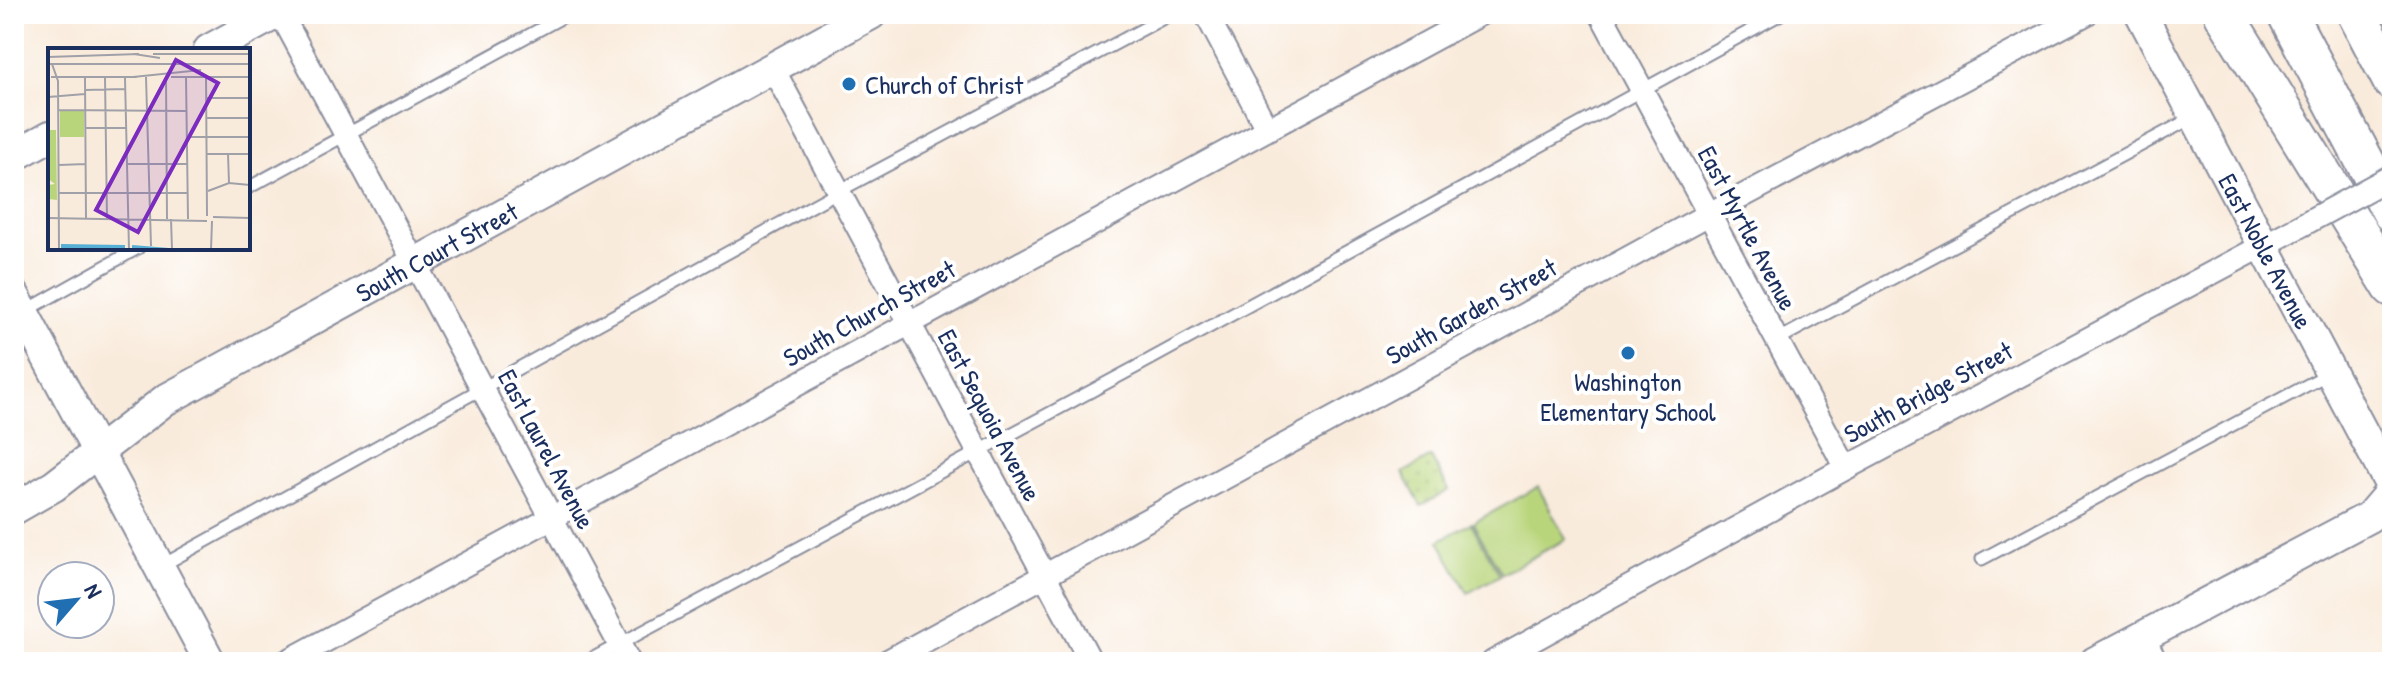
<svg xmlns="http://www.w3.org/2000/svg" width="2406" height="676" font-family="'Patrick Hand',sans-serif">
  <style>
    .park { fill: url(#park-dots); stroke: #6a826c; stroke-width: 2 }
    .pitch { fill: #b9d57b; stroke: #6a826c; stroke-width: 2 }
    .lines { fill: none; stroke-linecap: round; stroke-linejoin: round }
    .lane-casing { stroke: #8a8d9c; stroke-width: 15 }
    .street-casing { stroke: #8a8d9c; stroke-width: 26 }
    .secondary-casing { stroke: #8a8d9c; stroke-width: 34 }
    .highway-casing { stroke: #8a8d9c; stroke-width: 42 }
    .lane { stroke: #fff; stroke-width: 11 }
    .street { stroke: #fff; stroke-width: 22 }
    .secondary { stroke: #fff; stroke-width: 30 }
    .highway { stroke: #fff; stroke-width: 38 }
    .street-bridge-casing { stroke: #8a8d9c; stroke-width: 26; stroke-linecap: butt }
    .street-bridge { stroke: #fff; stroke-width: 22 }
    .poi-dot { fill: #1f6fb2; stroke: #fff; stroke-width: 3 }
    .labels { text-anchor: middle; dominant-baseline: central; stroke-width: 8; stroke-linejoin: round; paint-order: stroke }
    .poi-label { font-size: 26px; fill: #1b2f5e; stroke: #fff; text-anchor: start }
    .street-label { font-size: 26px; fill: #1b2f5e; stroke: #fff }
    .inset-river { fill: none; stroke: #56afd4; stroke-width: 4 }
    .inset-road { fill: none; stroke: #a0a0a9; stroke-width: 2 }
    .view { fill: #7b2cbf; fill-opacity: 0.15; stroke: #7b2cbf; stroke-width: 4 }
    .inset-edge { fill: none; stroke: #1b2f5e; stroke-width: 4 }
  </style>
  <defs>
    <pattern id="park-dots" width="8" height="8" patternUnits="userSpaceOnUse" patternTransform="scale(2)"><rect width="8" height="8" fill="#b9d57b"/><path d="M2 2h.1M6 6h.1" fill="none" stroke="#9eb76d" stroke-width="1.8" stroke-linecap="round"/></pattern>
  </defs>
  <rect width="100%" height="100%" fill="#fff"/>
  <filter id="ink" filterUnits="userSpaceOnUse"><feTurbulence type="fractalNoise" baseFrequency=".0125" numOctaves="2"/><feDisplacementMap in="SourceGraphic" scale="16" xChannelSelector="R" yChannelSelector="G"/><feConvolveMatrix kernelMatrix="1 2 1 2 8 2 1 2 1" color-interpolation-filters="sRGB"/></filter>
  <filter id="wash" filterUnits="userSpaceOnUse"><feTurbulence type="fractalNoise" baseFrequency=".006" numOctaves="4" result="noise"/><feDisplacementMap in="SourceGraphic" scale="32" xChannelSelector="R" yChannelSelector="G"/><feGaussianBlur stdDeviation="1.8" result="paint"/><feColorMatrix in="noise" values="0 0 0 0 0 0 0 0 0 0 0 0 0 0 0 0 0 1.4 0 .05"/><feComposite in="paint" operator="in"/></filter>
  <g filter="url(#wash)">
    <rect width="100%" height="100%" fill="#f9ebdb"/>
    <!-- park -->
    <polygon class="park" points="1431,457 1449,490 1421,506 1403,473"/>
    <!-- pitch -->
    <g class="pitch">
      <polygon points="1538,487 1566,539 1502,574 1473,523"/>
      <polygon points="1471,523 1500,575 1468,593 1439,541"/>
    </g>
  </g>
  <g filter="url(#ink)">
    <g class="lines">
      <defs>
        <g id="lane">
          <polyline points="248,188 568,14"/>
          <polyline points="24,312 138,248"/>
          <polyline points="1777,340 2192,118"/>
          <polyline points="14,348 36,336"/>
          <polyline points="1982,559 2328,374"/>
          <polyline points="161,566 839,191 1171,14"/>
          <polyline points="586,662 1138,366 1781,14"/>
        </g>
        <g id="street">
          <polyline points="281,14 629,662"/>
          <polyline points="1206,14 1266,127"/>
          <polyline points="1601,14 1846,468"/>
          <polyline points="772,67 1091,662"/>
          <polyline points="2143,637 2156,662"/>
          <polyline points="286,662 1480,14"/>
          <polyline points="886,662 1709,214 2086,14"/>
          <polyline points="1493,662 1846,468 2302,225"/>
        </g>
        <g id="secondary">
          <path id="s1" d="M2141,14L2392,488"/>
          <polyline points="209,50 275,14"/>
          <polyline points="14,156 50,136"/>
          <polyline points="14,295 210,662"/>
          <path id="s2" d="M14,509L54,486L165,400L871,14"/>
          <polyline points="2095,662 2369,517 2392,490"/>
        </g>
        <g id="highway">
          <polyline points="2224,14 2392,287"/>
          <polyline points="2287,14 2392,213"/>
          <polyline points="2357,14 2392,81"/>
        </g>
      </defs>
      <!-- lane casing -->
      <use href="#lane" class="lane-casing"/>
      <!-- street casing -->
      <use href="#street" class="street-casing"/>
      <!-- secondary casing -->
      <use href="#secondary" class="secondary-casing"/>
      <!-- highway casing -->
      <use href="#highway" class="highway-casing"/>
      <!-- lane -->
      <use href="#lane" class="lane"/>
      <!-- street -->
      <use href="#street" class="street"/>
      <!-- secondary -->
      <use href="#secondary" class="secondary"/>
      <!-- highway -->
      <use href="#highway" class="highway"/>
      <defs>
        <polyline id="street-bridge" points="2302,225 2392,176"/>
      </defs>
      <!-- street-bridge casing -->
      <use href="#street-bridge" class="street-bridge-casing"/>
      <!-- street-bridge -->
      <use href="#street-bridge" class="street-bridge"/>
    </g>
  </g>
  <!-- markers -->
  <g class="poi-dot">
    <circle cx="849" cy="84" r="8"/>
    <circle cx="1628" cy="353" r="8"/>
  </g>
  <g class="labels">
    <!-- poi labels -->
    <g class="poi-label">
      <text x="865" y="84">Church of Christ</text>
      <text x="1628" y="381" text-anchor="middle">Washington<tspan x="1628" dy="30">Elementary School</tspan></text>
    </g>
    <!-- street labels -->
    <g class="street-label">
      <text transform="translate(1748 228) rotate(62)">East Myrtle Avenue</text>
      <text stroke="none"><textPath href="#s1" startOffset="268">East Noble Avenue</textPath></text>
      <text stroke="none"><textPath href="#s2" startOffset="496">South Court Street</textPath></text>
      <text transform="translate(1471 311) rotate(-29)">South Garden Street</text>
      <text transform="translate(869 313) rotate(-29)">South Church Street</text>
      <text transform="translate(1928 392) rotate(-28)">South Bridge Street</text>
      <text transform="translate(990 415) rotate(62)">East Sequoia Avenue</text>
      <text transform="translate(547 449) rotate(62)">East Laurel Avenue</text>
    </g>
  </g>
  <!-- overview -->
  <g transform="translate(48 48)">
    <rect width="202" height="202" fill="#f9ebdb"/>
    <path d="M0,82H8L9,152L1,151L0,137L7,136L0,131Z" fill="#b9d57b"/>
    <path d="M12,63H36V89H12Z" fill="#b9d57b"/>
    <path class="inset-river" d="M13,198L77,199M84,199L121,202"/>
    <path class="inset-road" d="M86,6L112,10M105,6H202M0,9L91,6M0,16H202M4,16L10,33L11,202M158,27L159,168M3,29H89M57,29L59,171M85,29L153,22M98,29L103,198M118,29L119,171M123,29H202M138,29L140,171M37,30L38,171M77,30L81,202M37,42L77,41M0,49L37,46M159,50H202M10,62L138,63M159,70H202M37,80H78M139,89H202M159,106H202M180,106L181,135M78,116H139M11,117L38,116M160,143L181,135L202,137M11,145H139M165,169L202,170M0,170L159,173M123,171L124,202M163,202L164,173"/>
    <path class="view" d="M128,12L170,35L90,184L48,162Z"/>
    <rect width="202" height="202" class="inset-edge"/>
  </g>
  <!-- margin -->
  <rect width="2406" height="676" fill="none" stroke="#fff" stroke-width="48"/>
  <!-- north arrow -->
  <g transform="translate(76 600) rotate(62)"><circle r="38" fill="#ffffff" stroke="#a4acbf" stroke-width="2"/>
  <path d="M0-6L14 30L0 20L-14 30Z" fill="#1f6fb2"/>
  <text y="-12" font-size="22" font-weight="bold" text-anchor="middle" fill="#1b2f5e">N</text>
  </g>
</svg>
